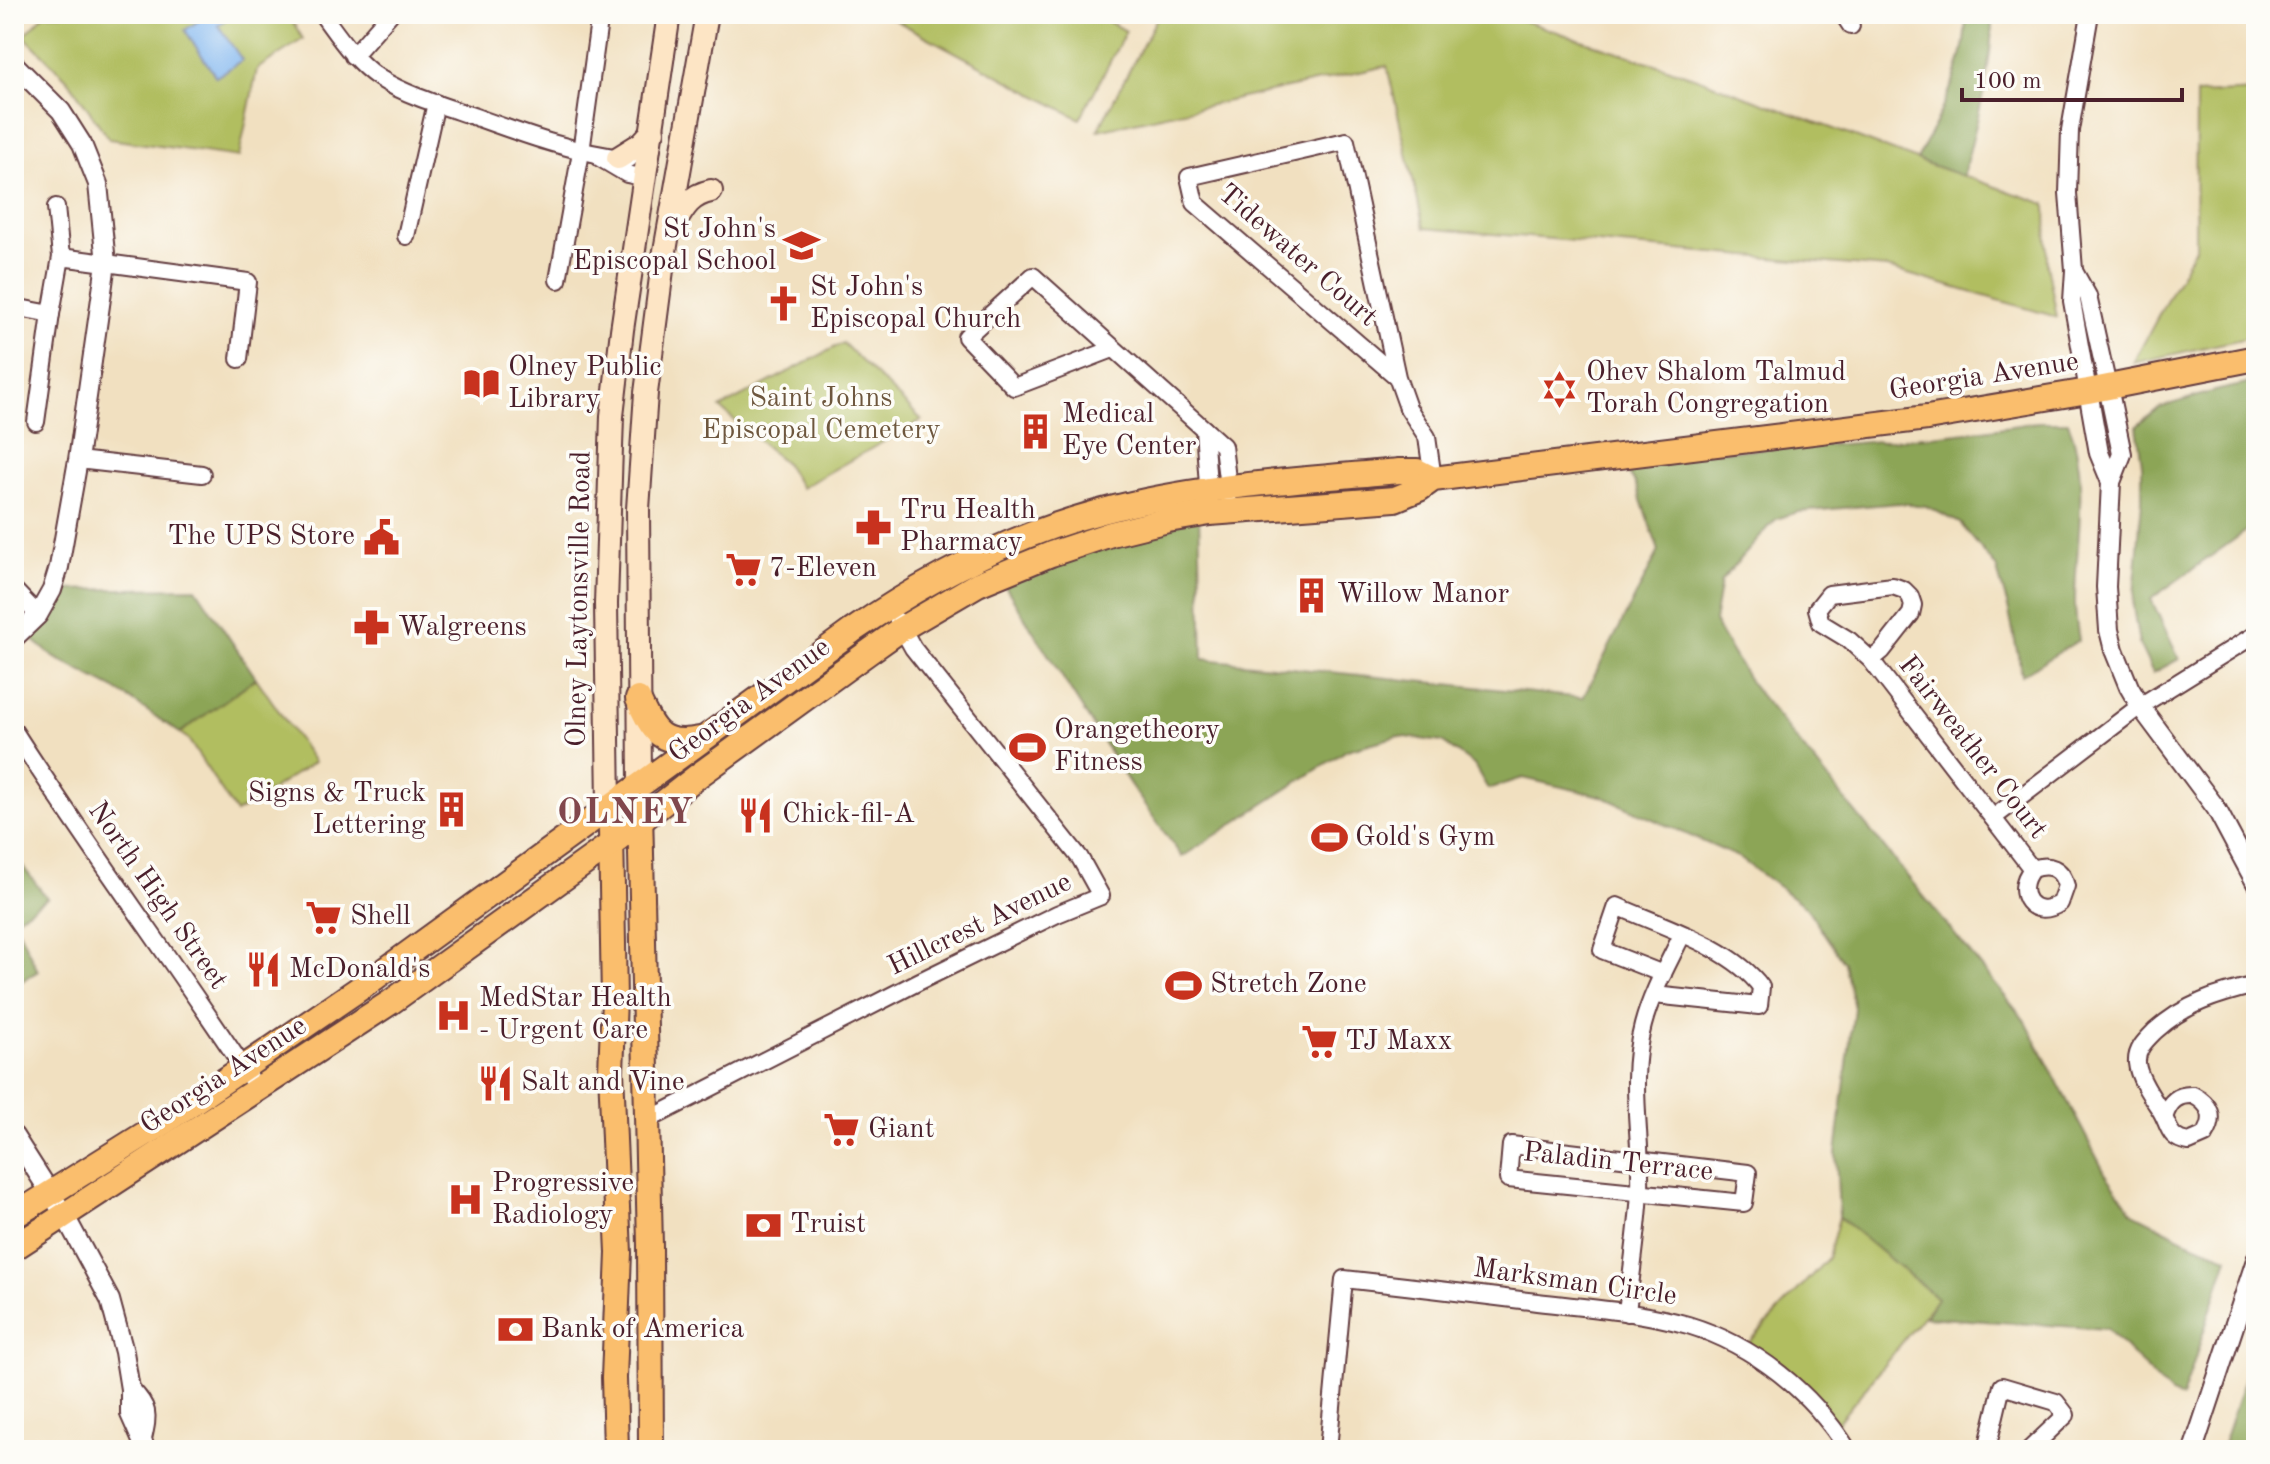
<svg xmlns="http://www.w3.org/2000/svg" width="2270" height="1464" font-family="'Old Standard TT',serif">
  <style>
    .green { fill: #b1be60; stroke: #7e6e46; stroke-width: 2 }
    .forest { fill: #8ca556; stroke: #6b6240; stroke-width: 2 }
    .water { fill: #83b8f1; stroke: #666c8e; stroke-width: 2 }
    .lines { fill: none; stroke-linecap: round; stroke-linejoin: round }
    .minor-casing { stroke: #633c41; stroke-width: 20 }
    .tertiary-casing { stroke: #633c41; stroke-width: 22 }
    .secondary-casing { stroke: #633c41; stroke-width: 26 }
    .primary-casing { stroke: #633c41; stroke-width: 28 }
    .minor { stroke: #fff; stroke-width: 16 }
    .tertiary { stroke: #fff; stroke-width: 18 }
    .secondary { stroke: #fde5c5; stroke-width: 22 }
    .primary { stroke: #fabe6d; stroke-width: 24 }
    .labels { text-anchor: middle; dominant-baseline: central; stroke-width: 7; stroke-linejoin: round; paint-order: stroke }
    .poi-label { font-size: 28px; fill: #4a1f2b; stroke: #fdfcf7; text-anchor: start }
    .street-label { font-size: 28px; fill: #4a1f2b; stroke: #fdfcf7 }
    .park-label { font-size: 28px; fill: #6e573e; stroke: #fdfcf7 }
    .district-label { font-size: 36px; font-weight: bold; letter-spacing: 2px; fill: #81474c; stroke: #fdfcf7 }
  </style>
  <rect width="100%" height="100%" fill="#fdfcf7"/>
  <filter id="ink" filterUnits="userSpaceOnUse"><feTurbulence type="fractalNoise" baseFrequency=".0125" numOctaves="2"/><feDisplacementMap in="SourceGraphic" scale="16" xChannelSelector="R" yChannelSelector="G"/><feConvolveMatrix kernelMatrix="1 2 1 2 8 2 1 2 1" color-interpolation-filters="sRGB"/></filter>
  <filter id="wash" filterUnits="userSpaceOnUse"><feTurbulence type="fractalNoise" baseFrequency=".006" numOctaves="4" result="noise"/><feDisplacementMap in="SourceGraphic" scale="32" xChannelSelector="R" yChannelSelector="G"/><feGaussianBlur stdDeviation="1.8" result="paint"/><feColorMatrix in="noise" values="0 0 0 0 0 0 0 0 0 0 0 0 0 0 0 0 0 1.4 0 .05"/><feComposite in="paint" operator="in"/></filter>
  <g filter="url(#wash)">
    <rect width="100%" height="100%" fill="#f1e0c0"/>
    <!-- green -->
    <g class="green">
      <polygon points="45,14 288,14 303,39 257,69 239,157 109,139 68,80 24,36"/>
      <polygon points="884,14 1094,14 1126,31 1080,119"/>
      <polygon points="1159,14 1503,14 1694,77 1917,160 2046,204 2047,264 2057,317 1887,268 1424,228 1387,66 1098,130"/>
      <polygon points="2256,91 2256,336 2133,363 2195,248 2196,94"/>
      <polygon points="843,343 922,420 801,488 786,464 720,408"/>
      <polygon points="256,678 314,762 236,813 188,739 180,733"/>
      <polygon points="1839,1217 1938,1298 1834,1427 1742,1350 1828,1258"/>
    </g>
    <!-- forest -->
    <g class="forest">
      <path d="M1965,14H1992C1993,68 1976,124 1963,176L1917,160C1937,120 1970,59 1965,14Z"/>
      <polygon points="2256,382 2256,524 2151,599 2179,659 2153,673 2139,644 2133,607 2142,500 2142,465 2137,426 2159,408 2214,391"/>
      <path d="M2037,422H2068C2091,477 2075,544 2075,603C2075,615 2077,628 2079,640L2022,675L2008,607L1996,567L1960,523L1926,506L1899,503L1798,512L1776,519L1721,581L1714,622L1751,684L2026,1022L2105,1173L2133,1213L2196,1245L2228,1257L2182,1398L2171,1394L2107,1329L1925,1317L1937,1298L1839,1217L1836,1153L1854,1008L1844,963L1806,907L1738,857L1601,796L1523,778L1488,789L1474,765L1442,742L1398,736L1347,750L1182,857L1129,783L998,575L1199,515L1203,659L1583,698L1659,551L1635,483L1616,456C1757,449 1898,445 2037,422Z"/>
      <polygon points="196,588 256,678 180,733 115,689 55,658 22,631 52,590"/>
      <polygon points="14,855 47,898 14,920 38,971 14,986"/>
      <polygon points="2252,1357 2256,1359 2256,1450 2221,1450"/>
    </g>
    <!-- water -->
    <polygon class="water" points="209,14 224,14 227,19 218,25 242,60 216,77 185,30"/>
  </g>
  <g filter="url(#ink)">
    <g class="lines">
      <defs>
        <g id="minor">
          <path d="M322,14C339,37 355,62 379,78C406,95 440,105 470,115C523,134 573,153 629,159"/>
          <polyline points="1843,14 1851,26"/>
          <polyline points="353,56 390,14"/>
          <polyline points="600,158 627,174 646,178"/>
          <polyline points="56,207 61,257"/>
          <polyline points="406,236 436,103"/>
          <polyline points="2074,271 2088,296 2108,387"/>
          <polyline points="558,280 581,152 600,14"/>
          <polyline points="14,307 51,314 61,257 248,282 239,359"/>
          <polyline points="1113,349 1014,387 966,337 1033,276 1223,446 1229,495"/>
          <polyline points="1397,377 1195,203 1189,177 1346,141 1397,377 1408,408 1427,437 1433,479"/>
          <polyline points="2088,391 2072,301 2074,270 2068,193 2070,130 2090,14"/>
          <polyline points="36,422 51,314"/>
          <polyline points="1204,429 1209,499"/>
          <polyline points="78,460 202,474"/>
          <polyline points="14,590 38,615"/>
          <path d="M1871,660L1849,640L1821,623L1817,609L1829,594L1893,586L1904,590L1910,596L1913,605L1911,614L1882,651L1871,660L2032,869C2012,893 2033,921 2060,903L2066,886C2062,868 2049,863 2032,869"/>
          <path d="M14,731C92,853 179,969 258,1090"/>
          <polyline points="1993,818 2140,706 2256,634"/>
          <path d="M1654,995L1759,1006L1761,987C1732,947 1661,926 1617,906L1602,950L1663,974"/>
          <path d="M2165,1115C2170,1101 2178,1094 2193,1095C2211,1104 2216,1118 2205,1135L2189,1142C2166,1139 2170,1123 2159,1108C2151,1096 2138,1077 2137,1063C2136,1049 2146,1040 2155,1031C2185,1004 2217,994 2256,985"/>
          <polyline points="646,1121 918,982 1057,914 1101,896 1080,858 913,648 898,621"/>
          <polygon points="1511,1145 1748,1173 1744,1203 1508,1179"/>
          <path d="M1627,1313C1631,1272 1638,1231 1640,1191C1642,1135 1628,1080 1643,1025C1651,994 1668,964 1682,935"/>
          <polyline points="1987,1449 2002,1386 2056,1402 2066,1415 2029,1450"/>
          <path d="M1328,1450L1344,1279C1408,1286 1473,1294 1537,1302C1587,1308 1639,1311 1688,1325C1754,1345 1812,1392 1848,1450"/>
        </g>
        <g id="tertiary">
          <polyline points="14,64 61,111 82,144 98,184 106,263 78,460 59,567 52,590 38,615 14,638"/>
          <polyline points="2108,387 2122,454 2111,482 2106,587 2109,630 2114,650 2129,687 2140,706 2216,808 2256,883"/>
          <polyline points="2088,391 2099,453 2111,482"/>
          <polyline points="14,1136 65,1216 110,1300 124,1352 130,1389 130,1414 146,1450"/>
          <path d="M130,1389C148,1408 148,1413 142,1439"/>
          <polyline points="2193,1450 2256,1260"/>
        </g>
        <g id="secondary">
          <polyline points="618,158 642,143 653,131"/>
          <path d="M675,223C684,207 691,195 711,191"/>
          <polyline points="640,784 638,509 646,393 663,262 707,14"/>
          <polyline points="609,804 606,604 612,416 622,330 669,14"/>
        </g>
        <g id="primary">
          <path d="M638,699C653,732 661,747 700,739"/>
          <polyline points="640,810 650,1246 651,1450"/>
          <polyline points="611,831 614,1000 611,1071 619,1253 614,1378 616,1450"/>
          <path d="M14,1216L164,1122L369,982L852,631C930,577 1012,535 1103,511C1200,485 1301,480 1399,471H1417L1433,479"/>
          <polyline points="14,1248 391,1002 611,844 699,775 866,654 901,629 978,584 1051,554 1111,534 1168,520 1210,513 1395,499 1419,489 1433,479 1927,418 2088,391 2256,358"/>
        </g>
      </defs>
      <!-- minor casing -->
      <use href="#minor" class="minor-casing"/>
      <!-- tertiary casing -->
      <use href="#tertiary" class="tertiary-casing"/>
      <!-- secondary casing -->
      <use href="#secondary" class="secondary-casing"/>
      <!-- primary casing -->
      <use href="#primary" class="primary-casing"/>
      <!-- minor -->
      <use href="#minor" class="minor"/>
      <!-- tertiary -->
      <use href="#tertiary" class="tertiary"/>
      <!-- secondary -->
      <use href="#secondary" class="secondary"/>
      <!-- primary -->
      <use href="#primary" class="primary"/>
    </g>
  </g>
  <!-- icons -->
  <defs>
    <symbol id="school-bare" viewBox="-9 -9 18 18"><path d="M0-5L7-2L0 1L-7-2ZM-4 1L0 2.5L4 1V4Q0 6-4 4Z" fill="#c8321e" stroke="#fdfcf7" stroke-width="2.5" paint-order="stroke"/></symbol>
    <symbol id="church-bare" viewBox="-9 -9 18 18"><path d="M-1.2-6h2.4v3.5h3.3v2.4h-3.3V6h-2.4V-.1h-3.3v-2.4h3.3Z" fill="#c8321e" stroke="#fdfcf7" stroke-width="2.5" paint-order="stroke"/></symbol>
    <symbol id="library-bare" viewBox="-9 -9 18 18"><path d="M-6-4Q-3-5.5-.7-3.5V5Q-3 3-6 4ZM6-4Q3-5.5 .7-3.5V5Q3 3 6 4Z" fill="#c8321e" stroke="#fdfcf7" stroke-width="2.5" paint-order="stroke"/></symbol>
    <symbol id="synagogue-bare" viewBox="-9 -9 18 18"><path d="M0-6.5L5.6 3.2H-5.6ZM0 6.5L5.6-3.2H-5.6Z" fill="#c8321e" stroke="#fdfcf7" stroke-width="2.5" paint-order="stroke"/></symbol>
    <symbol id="building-bare" viewBox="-9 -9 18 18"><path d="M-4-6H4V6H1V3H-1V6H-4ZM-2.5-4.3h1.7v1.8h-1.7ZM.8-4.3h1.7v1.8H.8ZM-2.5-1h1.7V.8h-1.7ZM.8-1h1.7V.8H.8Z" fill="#c8321e" stroke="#fdfcf7" stroke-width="2.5" paint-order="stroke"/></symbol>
    <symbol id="pharmacy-bare" viewBox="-9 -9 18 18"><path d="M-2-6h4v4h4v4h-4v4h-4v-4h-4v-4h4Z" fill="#c8321e" stroke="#fdfcf7" stroke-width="2.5" paint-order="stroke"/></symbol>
    <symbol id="civic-bare" viewBox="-9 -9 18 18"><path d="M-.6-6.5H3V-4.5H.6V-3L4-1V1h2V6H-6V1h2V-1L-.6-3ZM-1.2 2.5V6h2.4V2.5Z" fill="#c8321e" stroke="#fdfcf7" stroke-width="2.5" paint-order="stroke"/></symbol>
    <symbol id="supermarket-bare" viewBox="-9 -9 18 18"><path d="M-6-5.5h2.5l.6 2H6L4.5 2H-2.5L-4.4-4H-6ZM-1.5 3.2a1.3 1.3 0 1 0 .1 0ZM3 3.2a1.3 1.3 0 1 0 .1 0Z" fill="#c8321e" stroke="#fdfcf7" stroke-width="2.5" paint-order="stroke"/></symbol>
    <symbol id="stadium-bare" viewBox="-9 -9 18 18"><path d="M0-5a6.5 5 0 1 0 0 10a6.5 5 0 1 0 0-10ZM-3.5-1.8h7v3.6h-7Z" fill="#c8321e" stroke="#fdfcf7" stroke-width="2.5" paint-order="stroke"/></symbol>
    <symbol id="restaurant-bare" viewBox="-9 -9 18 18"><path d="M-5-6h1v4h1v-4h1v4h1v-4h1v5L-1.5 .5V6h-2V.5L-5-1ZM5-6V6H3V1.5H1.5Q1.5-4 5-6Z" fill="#c8321e" stroke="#fdfcf7" stroke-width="2.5" paint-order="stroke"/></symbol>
    <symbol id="hospital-bare" viewBox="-9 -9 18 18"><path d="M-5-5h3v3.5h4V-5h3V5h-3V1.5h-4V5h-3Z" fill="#c8321e" stroke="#fdfcf7" stroke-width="2.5" paint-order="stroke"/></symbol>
    <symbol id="bank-bare" viewBox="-9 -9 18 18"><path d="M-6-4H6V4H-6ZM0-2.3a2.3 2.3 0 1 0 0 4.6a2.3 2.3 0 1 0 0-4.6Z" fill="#c8321e" stroke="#fdfcf7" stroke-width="2.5" paint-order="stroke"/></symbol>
  </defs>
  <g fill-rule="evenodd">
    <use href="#school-bare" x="776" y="220" width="51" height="51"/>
    <use href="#church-bare" x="758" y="278" width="51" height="51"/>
    <use href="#library-bare" x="456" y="358" width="51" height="51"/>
    <use href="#synagogue-bare" x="1534" y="364" width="51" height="51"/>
    <use href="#building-bare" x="1010" y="406" width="51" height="51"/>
    <use href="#pharmacy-bare" x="848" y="502" width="51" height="51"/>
    <use href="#civic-bare" x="356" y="512" width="51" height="51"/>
    <use href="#supermarket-bare" x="718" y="544" width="51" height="51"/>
    <use href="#building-bare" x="1286" y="570" width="51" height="51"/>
    <use href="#pharmacy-bare" x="346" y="602" width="51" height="51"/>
    <use href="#stadium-bare" x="1002" y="722" width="51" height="51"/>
    <use href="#building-bare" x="426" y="784" width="51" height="51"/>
    <use href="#restaurant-bare" x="730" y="790" width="51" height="51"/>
    <use href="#stadium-bare" x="1304" y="812" width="51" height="51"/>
    <use href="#supermarket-bare" x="298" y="892" width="51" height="51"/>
    <use href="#restaurant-bare" x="238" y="944" width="51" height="51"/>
    <use href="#stadium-bare" x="1158" y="960" width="51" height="51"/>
    <use href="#hospital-bare" x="428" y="990" width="51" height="51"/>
    <use href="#supermarket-bare" x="1294" y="1016" width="51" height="51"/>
    <use href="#restaurant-bare" x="470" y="1058" width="51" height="51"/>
    <use href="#supermarket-bare" x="816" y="1104" width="51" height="51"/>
    <use href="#hospital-bare" x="440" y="1174" width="51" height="51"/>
    <use href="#bank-bare" x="738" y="1200" width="51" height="51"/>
    <use href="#bank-bare" x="490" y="1304" width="51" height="51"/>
  </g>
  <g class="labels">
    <!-- poi labels -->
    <g class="poi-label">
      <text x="776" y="230" text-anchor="end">St John's<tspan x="776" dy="32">Episcopal School</tspan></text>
      <text x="810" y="288">St John's<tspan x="810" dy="32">Episcopal Church</tspan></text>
      <text x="508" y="368">Olney Public<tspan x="508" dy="32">Library</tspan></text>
      <text x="1586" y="373">Ohev Shalom Talmud<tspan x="1586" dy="32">Torah Congregation</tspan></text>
      <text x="1062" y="415">Medical<tspan x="1062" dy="32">Eye Center</tspan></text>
      <text x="900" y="511">Tru Health<tspan x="900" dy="32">Pharmacy</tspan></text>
      <text x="355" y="537" text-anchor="end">The UPS Store</text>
      <text x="769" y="569">7-Eleven</text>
      <text x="1337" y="595">Willow Manor</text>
      <text x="398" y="628">Walgreens</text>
      <text x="1054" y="731">Orangetheory<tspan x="1054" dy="32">Fitness</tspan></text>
      <text x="426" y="794" text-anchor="end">Signs &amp; Truck<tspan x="426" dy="32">Lettering</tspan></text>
      <text x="782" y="815">Chick-fil-A</text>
      <text x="1355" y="838">Gold's Gym</text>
      <text x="350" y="917">Shell</text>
      <text x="289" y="970">McDonald's</text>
      <text x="1210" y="985">Stretch Zone</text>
      <text x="479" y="999">MedStar Health<tspan x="479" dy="32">- Urgent Care</tspan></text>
      <text x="1345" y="1042">TJ Maxx</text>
      <text x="521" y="1083">Salt and Vine</text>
      <text x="868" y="1130">Giant</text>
      <text x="492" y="1184">Progressive<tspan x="492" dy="32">Radiology</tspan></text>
      <text x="790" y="1225">Truist</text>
      <text x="541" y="1330">Bank of America</text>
    </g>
    <!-- street labels -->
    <g class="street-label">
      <text transform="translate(1297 256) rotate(41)">Tidewater Court</text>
      <text transform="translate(1984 377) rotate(-9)">Georgia Avenue</text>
      <text transform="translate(580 599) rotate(-89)">Olney Laytonsville Road</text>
      <text transform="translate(750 701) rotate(-36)">Georgia Avenue</text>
      <text transform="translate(1972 748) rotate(52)">Fairweather Court</text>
      <text transform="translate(157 896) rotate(55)">North High Street</text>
      <text transform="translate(980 925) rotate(-26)">Hillcrest Avenue</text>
      <text transform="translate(224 1076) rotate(-33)">Georgia Avenue</text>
      <text transform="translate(1618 1163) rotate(6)">Paladin Terrace</text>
      <text transform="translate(1575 1283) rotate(8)">Marksman Circle</text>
    </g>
    <!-- park labels -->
    <g class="park-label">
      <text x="821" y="399">Saint Johns<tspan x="821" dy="32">Episcopal Cemetery</tspan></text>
    </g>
    <!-- district labels -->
    <g class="district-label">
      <text x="626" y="814">OLNEY</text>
    </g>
  </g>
  <!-- margin -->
  <rect width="2270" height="1464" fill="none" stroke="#fdfcf7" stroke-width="48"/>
  <!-- scale -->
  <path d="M1962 88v12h220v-12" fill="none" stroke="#4a1f2b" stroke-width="4"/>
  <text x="1974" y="88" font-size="24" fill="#4a1f2b" stroke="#fdfcf7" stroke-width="6" paint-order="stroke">100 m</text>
</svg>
